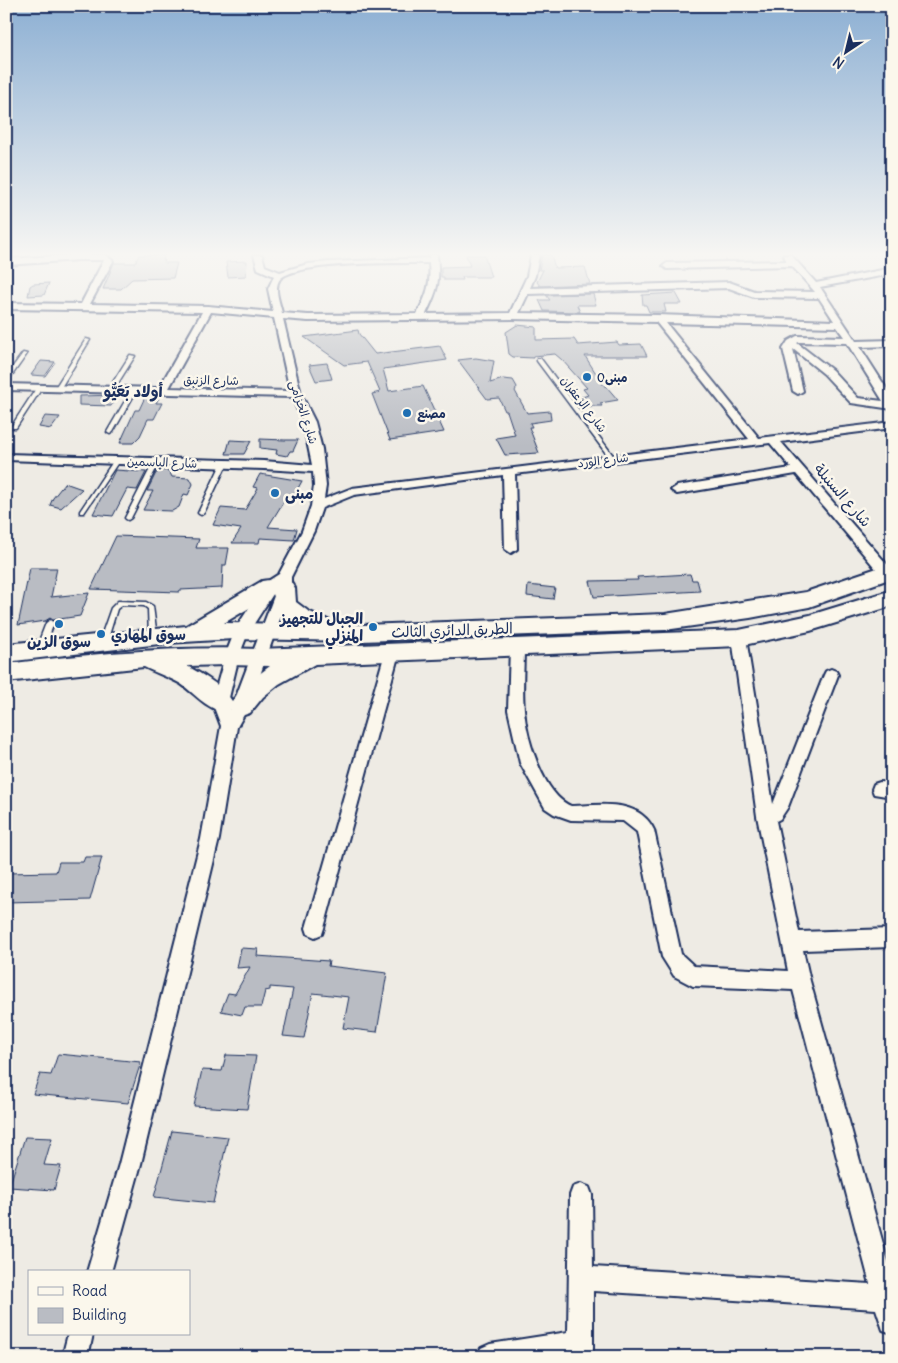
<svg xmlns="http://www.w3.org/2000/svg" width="898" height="1363" font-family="Delius,'Playpen Sans Arabic',sans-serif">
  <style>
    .building { fill: #b9bcc3; stroke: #1b2f5e }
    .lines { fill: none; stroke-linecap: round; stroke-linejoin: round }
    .lane-casing { stroke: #1b2f5e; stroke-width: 3 }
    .street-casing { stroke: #1b2f5e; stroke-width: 4 }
    .primary-casing { stroke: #1b2f5e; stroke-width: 4 }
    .lane { fill: #fbf7ec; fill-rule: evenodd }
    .street { fill: #fbf7ec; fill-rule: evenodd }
    .primary { fill: #fbf7ec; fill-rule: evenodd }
    .poi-dot { fill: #1f6fb2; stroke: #fbf7ec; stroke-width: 2 }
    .labels { text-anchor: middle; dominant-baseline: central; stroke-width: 5; stroke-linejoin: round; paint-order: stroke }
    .far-poi-label { font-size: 12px; font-weight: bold; fill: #1b2f5e; stroke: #fbf7ec; text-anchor: start }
    .far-street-label { font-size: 12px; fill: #1b2f5e; stroke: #fbf7ec }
    .poi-label { font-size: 15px; font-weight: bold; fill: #1b2f5e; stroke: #fbf7ec; text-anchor: start }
    .street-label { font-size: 15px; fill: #1b2f5e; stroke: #fbf7ec }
    .far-district-label { font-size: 16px; font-weight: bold; fill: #1b2f5e; stroke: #fbf7ec }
  </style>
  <rect width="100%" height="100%" fill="#eeebe4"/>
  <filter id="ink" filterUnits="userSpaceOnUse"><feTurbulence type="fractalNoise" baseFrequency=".02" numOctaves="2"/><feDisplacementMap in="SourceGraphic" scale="10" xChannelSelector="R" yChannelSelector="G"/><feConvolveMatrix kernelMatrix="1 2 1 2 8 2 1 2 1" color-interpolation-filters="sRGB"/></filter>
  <g filter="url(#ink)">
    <!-- building -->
    <g class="building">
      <polygon points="139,255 164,255 163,260 165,260 164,263 177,263 173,278 132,279 121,289 103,289 114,263 135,263"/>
      <polygon points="466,255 484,255 491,277 462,277 463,280 444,280 444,277 441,277 441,267 470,266"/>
      <polygon points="542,255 551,255 555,268 585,267 590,284 540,286 537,282 543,270 539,270"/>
      <polygon points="247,261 246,276 228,277 226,262"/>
      <polygon points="49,283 44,295 28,296 30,286 33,284"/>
      <polygon points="676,293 682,304 664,304 666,312 649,312 646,305 643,305 642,295"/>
      <polygon points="593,294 596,305 577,305 580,312 544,311 539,300 550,300 546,295"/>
      <polygon points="517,325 536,327 536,340 574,339 578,345 617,342 619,345 641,344 647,356 585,356 604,386 606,386 618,400 600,403 602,406 578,406 574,400 588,395 583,389 587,388 562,360 555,354 533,356 533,358 513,357 509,354 506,332"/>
      <polygon points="358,330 359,334 375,354 440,346 447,360 383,369 389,391 423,386 444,432 390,440 372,394 380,392 367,362 344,365 304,337"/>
      <polygon points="476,358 494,361 490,383 503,379 513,380 517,387 515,391 527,413 550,411 551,420 530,423 532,427 529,427 539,453 505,455 496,438 515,435 507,411 505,411 499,398 487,399 458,360"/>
      <polygon points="41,361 55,362 45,376 31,375"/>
      <polygon points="327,363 332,379 316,381 309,365"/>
      <polygon points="118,395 111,406 79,405 79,396"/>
      <polygon points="146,395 160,396 156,403 162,403 154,419 148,419 140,436 133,443 120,443 135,410 139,410"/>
      <polygon points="45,416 60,417 51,429 39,427"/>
      <polygon points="260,439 285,440 298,440 293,451 290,451 287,456 276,454 277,450 260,448"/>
      <polygon points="230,440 251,441 244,454 226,454"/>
      <polygon points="115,470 146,472 137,490 127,489 113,516 93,514"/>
      <polygon points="163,470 169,471 172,477 190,478 193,484 188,495 184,494 179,507 172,511 143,510 153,491 147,491 156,473"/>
      <polygon points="260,474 302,481 291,501 284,501 268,527 297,529 294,540 260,538 259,543 232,543 241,529 213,525 221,508 245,510 258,488 253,487"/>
      <polygon points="65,483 82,489 61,508 50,505 53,498"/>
      <polygon points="116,536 199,539 196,548 229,548 226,565 223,565 222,588 180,590 179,592 91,589"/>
      <polygon points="30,568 57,568 51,597 89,593 80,616 53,620 50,618 45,621 18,625"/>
      <polygon points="690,574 692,580 697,580 700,591 594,597 590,581 638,580 637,577"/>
      <polygon points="528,585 555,588 553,599 527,596"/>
      <polygon points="85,857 102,857 90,900 6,902 6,873 56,872 59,862 83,862"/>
      <polygon points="241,948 258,949 257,956 329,961 328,966 387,973 377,1032 343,1028 349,997 313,993 304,1038 283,1036 293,989 270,987 270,990 265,991 261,1007 245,1007 242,1015 221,1011 228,993 235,994 250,967 237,968"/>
      <polygon points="58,1054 141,1062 128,1103 33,1094 40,1074 51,1075"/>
      <polygon points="226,1055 256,1056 247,1109 194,1106 202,1070 222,1071"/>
      <polygon points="172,1131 228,1137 213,1203 154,1197"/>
      <polygon points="25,1137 52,1138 44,1165 61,1166 54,1190 9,1187"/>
    </g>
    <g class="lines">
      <defs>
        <g id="lane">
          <polygon points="86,339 90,340 60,389 56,389 55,388"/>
          <polygon points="23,353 27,354 8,381 6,381 6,376"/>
          <polygon points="130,355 135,356 113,391 109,391 108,390"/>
          <polygon points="537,359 541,359 615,458 615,460 611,460 537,361"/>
          <polygon points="37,387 42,388 16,428 12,428 11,427"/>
          <polygon points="132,389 137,390 113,432 110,434 108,433 107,432"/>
          <polygon points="116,459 119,461 84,513 80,513 80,511 114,460"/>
          <polygon points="156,461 159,463 131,518 128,520 126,519 125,518 153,463"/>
          <polygon points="224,462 227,464 204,513 201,515 199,514 198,513 221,464"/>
          <polygon points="118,601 146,602 153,606 157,637 156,639 150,639 149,637 148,609 144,606 122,605 117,609 107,642 103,645 100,644 99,642 111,608"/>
          <polygon points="50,620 54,623 44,649 40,652 37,651 36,649 46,623"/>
        </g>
        <g id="street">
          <path d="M73,255H106L113,261L90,304L208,306L273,312L268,289L274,276L258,269L254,255H262L265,266L280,272L308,264L329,262L429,258V255H437C440,282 438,289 426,314L510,313L527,276L531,255H539L535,276L530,288L729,282L754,291L815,292L792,266L667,269L663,266L667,263L787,261L783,255H791L816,283L892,268V274L820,287L856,341L892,340V346L860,347L892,397V409L851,403L824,374L793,349L803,391L798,394L793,391L783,349L788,341L797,336L844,337L837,327L666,323L759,438L892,422V428L781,442L892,570V576H882L796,474L677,494L671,490L677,486L791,468L770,443L515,474L517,549L511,553L505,549L503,475L354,495L322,508L314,531L291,577V588L249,706L237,727L219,839L141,1164L111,1272H87L119,1164L201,839L221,726L212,702L225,656L236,628L265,583L279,574L302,531L311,506L314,486L313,472L264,469L6,460V454L264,461L312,465L303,422L292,397L6,390V384L159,388L202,312L6,309V303L81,304L104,260H79L6,265V259ZM429,263C431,285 427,295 417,314L308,315L282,313C280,303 273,288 280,279C297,261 402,263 429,263ZM729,288L754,297L819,298L834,321L657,315L519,313L528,294ZM211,312L274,318L290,391L169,388ZM283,319L308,321L513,319L656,322L749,439L352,488L324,499L326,486L322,449L315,422L301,394ZM799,342L847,343L883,401L858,398L832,370L797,343ZM277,588L231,710L228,702L239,656L248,633Z"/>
          <path d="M739,633L744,634L746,638L773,804L824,675L826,671L831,669L836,671L838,675L788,807L780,819L776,821L799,932L892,929V947L803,950L810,981L892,1276V1333L883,1330L876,1309L593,1291V1357H477L481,1348L490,1344L568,1332L570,1195L573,1187L581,1184L589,1187L592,1195L593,1267L870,1284L793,990L693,986L674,976L662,957L637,832L623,821L571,820L554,814L545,808L520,763L508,710L510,647L512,643L517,642L522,643L524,647C524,667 522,689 524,709C526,737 543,795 571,806C600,805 639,798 654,830L681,954L694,966L788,971L757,816L732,638L734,634Z"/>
          <polygon points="392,648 397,649 399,653 324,928 322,934 315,937 308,934 306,928 385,653 387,649"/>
          <polygon points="880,782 892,783 892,797 874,794 872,789 874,784"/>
          <polygon points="68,1334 93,1334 88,1357 62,1357"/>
        </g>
        <g id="primary">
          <path d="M892,563V578L809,607L750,618L665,630L362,641L233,639L168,643L6,662V644L186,626L262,581C270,579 272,581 279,582C284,583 286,581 292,583L295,588L296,602L308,611L337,624L362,625L665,614L806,592ZM273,594L279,610L294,624L224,623Z"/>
          <path d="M892,590V606L810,631L739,646L315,664L279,684L263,697L250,713L241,716L232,713L229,707L220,711C205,707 194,693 181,684C169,677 156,673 144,667L6,682V664C90,654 174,646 259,649L739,630L810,615ZM227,665L270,666L246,684L232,701C223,686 202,674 187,666Z"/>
        </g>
      </defs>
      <!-- lane casing -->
      <use href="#lane" class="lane-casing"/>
      <!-- street casing -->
      <use href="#street" class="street-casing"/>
      <!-- primary casing -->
      <use href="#primary" class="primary-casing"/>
      <!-- lane -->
      <use href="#lane" class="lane"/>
      <!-- street -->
      <use href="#street" class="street"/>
      <!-- primary -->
      <use href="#primary" class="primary"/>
    </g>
  </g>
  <!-- sky -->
  <linearGradient id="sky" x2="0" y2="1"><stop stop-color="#8cafd3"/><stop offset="0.57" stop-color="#f7f6f3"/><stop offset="1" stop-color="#f7f6f3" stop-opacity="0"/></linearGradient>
  <rect width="898" height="446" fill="url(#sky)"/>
  <!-- markers -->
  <g class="poi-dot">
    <circle cx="587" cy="377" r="5"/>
    <circle cx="407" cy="413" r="5"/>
    <circle cx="275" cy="493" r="5"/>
    <circle cx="59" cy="624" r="5"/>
    <circle cx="373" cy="627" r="5"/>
    <circle cx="101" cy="634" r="5"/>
  </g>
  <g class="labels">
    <!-- far-poi labels -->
    <g class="far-poi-label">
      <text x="597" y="377">مبنى0</text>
      <text x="417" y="413">مصنع</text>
    </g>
    <!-- far-street labels -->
    <g class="far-street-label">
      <text transform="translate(211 380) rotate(1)">شارع الزنبق</text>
      <text transform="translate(584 404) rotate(53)">شارع الزعفران</text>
      <text transform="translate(304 412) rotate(72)">شارع الخزامى</text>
      <text transform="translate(603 460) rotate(-7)">شارع الورد</text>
      <text transform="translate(162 462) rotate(2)">شارع الياسمين</text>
    </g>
    <!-- poi labels -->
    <g class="poi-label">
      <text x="285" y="493">مبنى</text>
      <text x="363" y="618" text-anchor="end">الجبال للتجهيز<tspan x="363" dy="17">المنزلي</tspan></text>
      <text x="111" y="634">سوق المهاري</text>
      <text x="59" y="641" text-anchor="middle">سوق الزين</text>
    </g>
    <!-- street labels -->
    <g class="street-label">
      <text transform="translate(843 495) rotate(49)">شارع السنبلة</text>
      <text transform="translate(452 630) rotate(-2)">الطريق الدائري الثالث</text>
    </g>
    <!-- far-district labels -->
    <g class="far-district-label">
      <text x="133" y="391">أولاد بَعَيُّو</text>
    </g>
  </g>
  <!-- margin -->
  <rect width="898" height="1363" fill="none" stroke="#fbf7ec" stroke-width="25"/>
  <rect x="12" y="12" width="873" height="1338" fill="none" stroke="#1b2f5e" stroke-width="2" filter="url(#ink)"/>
  <!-- legend -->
  <rect x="28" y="1270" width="162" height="65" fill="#fbf7ec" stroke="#a1a7b3"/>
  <rect x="38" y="1287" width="25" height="8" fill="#fbf7ec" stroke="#a1a7b3"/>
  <text x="72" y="1296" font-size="15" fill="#1b2f5e">Road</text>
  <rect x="38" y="1308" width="25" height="15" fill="#b9bcc3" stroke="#a1a7b3"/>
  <text x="72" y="1320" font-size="15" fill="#1b2f5e">Building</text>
  <!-- north arrow -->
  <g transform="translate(846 52) rotate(215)" stroke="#fbf7ec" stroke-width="4" paint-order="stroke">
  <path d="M0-4L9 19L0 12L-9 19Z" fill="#1b2f5e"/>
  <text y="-8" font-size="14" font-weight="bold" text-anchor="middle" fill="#1b2f5e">N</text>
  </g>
</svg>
